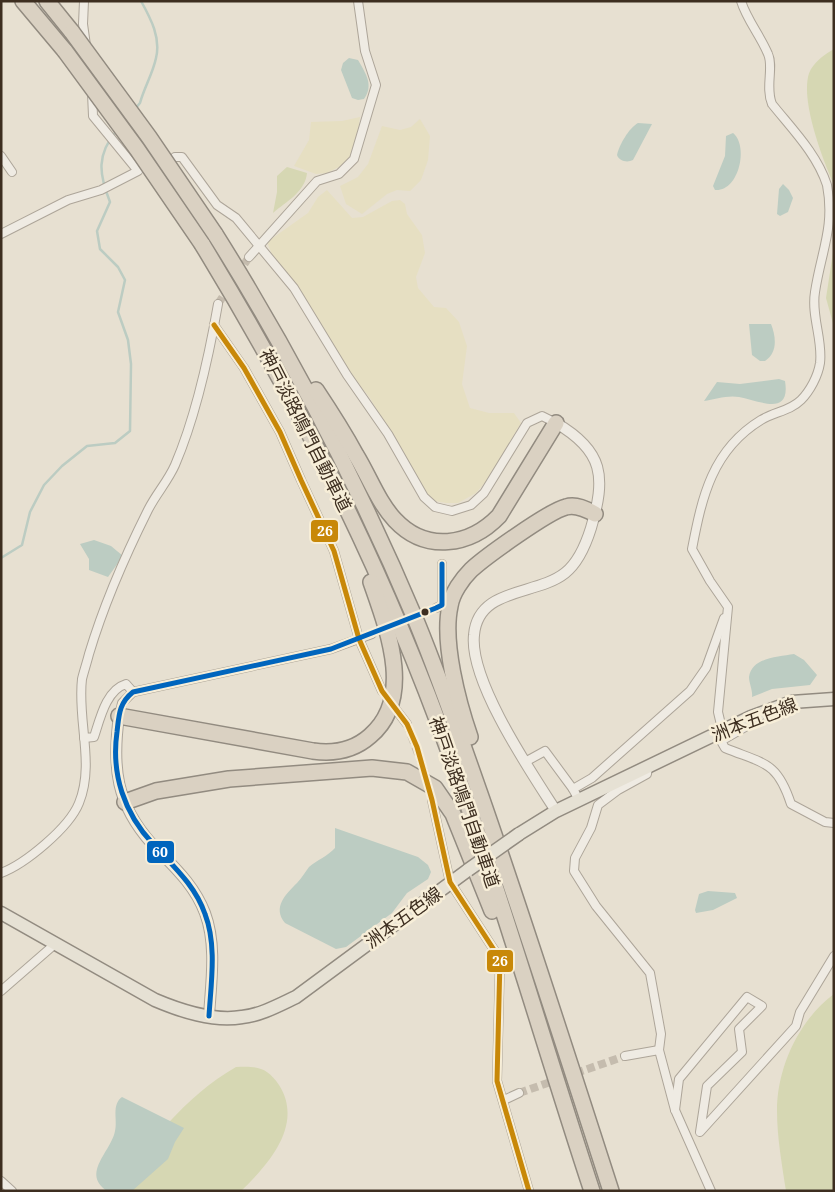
<svg xmlns="http://www.w3.org/2000/svg" width="835" height="1192" font-family="'Noto Serif','Noto Sans JP',serif">
  <style>
    .farmland { fill: #e6dfc2 }
    .green { fill: #d6d7b3 }
    .water { fill: #bcccc2 }
    .lines { fill: none; stroke-linecap: round; stroke-linejoin: round }
    .stream { stroke: #bcccc2; stroke-width: 2.5 }
    .minor-tunnel { stroke: #c5bcae; stroke-width: 8; stroke-dasharray: 8 4; stroke-linecap: butt }
    .minor-casing { stroke: #ada599; stroke-width: 10 }
    .tertiary-casing { stroke: #ada599; stroke-width: 12 }
    .primary-casing { stroke: #928b80; stroke-width: 15 }
    .motorway-casing { stroke: #928b80; stroke-width: 18 }
    .minor { stroke: #efebe3; stroke-width: 8 }
    .tertiary { stroke: #efebe3; stroke-width: 10 }
    .primary { stroke: #e6e1d4; stroke-width: 12 }
    .motorway { stroke: #dad1c2; stroke-width: 15 }
    .primary-bridge-casing { stroke: #928b80; stroke-width: 15; stroke-linecap: butt }
    .motorway-bridge-casing { stroke: #928b80; stroke-width: 18; stroke-linecap: butt }
    .primary-bridge { stroke: #e6e1d4; stroke-width: 12 }
    .motorway-bridge { stroke: #dad1c2; stroke-width: 15 }
    .bus-1-casing { stroke: #f7eed8; stroke-width: 9 }
    .bus-2-casing { stroke: #f7eed8; stroke-width: 9 }
    .bus-1 { stroke: #c88808; stroke-width: 5 }
    .bus-2 { stroke: #0065bd; stroke-width: 5 }
    .bus-dot { fill: #3d2e20; stroke: #f7eed8; stroke-width: 2 }
    .labels { text-anchor: middle; dominant-baseline: central; stroke-width: 5; stroke-linejoin: round; paint-order: stroke }
    .street-label { font-size: 18px; fill: #3d2e20; stroke: #f7eed8 }
    .line-badge { stroke: #f7eed8; stroke-width: 2 }
    .badge-label { font-size: 14px; text-anchor: middle; font-weight: bold; fill: #fff }
  </style>
  <rect width="100%" height="100%" fill="#e7e0d1"/>
  <!-- farmland -->
  <g class="farmland">
    <polygon points="360,117 357,139 351,155 345,164 327,173 316,174 294,166 309,140 311,122 342,121"/>
    <polygon points="420,119 430,136 428,160 421,180 410,191 397,190 387,194 362,214 346,204 340,186 358,177 368,164 382,126 400,130 411,127"/>
    <polygon points="327,190 352,218 363,217 392,201 400,200 405,204 407,214 422,235 425,253 416,277 418,288 434,307 446,308 459,322 467,346 462,384 470,408 489,413 514,413 521,423 488,479 476,493 458,503 446,503 435,501 423,491 370,398 346,368 273,257 267,242 308,213 318,197"/>
  </g>
  <!-- green -->
  <g class="green">
    <path d="M834,49V185C823,161 797,93 811,69C817,60 825,54 834,49Z"/>
    <path d="M287,167L307,173C305,192 287,201 273,213L277,192V176Z"/>
    <polygon points="834,246 834,327 826,298"/>
    <path d="M834,994V1191H786C782,1165 777,1137 777,1111C777,1067 799,1020 834,994Z"/>
    <path d="M236,1067C257,1066 267,1067 279,1085C304,1124 269,1164 241,1191H111C148,1146 185,1096 236,1067Z"/>
  </g>
  <!-- water -->
  <g class="water">
    <path d="M349,58L358,60C366,74 374,85 364,99L358,100L352,98L341,70L343,63Z"/>
    <path d="M638,123L652,124L633,160C627,163 619,161 617,155C619,145 629,128 638,123Z"/>
    <path d="M733,133C749,146 739,192 715,190L713,186L725,156L726,136Z"/>
    <polygon points="783,184 789,190 793,198 788,212 780,216 777,214 779,189"/>
    <path d="M749,324H771C776,337 778,352 765,361H760L752,355Z"/>
    <path d="M779,379L785,381C791,418 758,400 739,397C728,395 715,399 704,401L717,382L740,384Z"/>
    <polygon points="94,540 111,546 123,556 108,577 89,570 89,559 80,544"/>
    <path d="M794,654L804,660L817,675L810,685L772,689L752,697C753,691 749,683 749,677C752,657 778,657 794,654Z"/>
    <path d="M335,828L418,857L428,865L431,872L428,879L407,893L392,913L346,947L336,949L285,923C272,907 286,894 297,883C302,878 305,872 309,867C317,860 328,856 335,848Z"/>
    <polygon points="708,891 735,893 737,898 713,910 696,913 695,910 699,894"/>
    <path d="M122,1097L184,1128L175,1142L168,1159L132,1191H107C81,1173 111,1152 115,1131C118,1120 111,1105 122,1097Z"/>
  </g>
  <g class="lines">
    <!-- stream -->
    <g class="stream">
      <path d="M135,109L140,103C144,88 153,73 156,58C161,38 151,19 141,1"/>
      <path d="M1,558L22,545L30,512L44,485L62,466L87,446L115,443L130,431L131,364L128,340L118,312L125,280L118,267L100,249L97,231L110,202C99,174 96,155 117,130"/>
    </g>
    <!-- minor-tunnel -->
    <g class="minor-tunnel">
      <polyline points="218,304 249,257"/>
      <polyline points="397,624 436,608"/>
      <polyline points="407,724 424,770 432,800"/>
      <polyline points="519,1093 625,1056"/>
    </g>
    <defs>
      <g id="minor">
        <polyline points="84,1 83,24 91,81"/>
        <polyline points="1,156 12,172"/>
        <polyline points="175,157 182,157 217,205 236,218 294,288 347,375 388,434 424,497 435,507 452,511 471,505 484,493 527,423 542,416 556,423"/>
        <polyline points="1,234 68,200 101,190 138,171 93,116 92,93"/>
        <polyline points="249,257 317,181 339,174 354,159 376,85 365,51 358,1"/>
        <polyline points="214,325 244,368 280,432 301,480 334,551 359,639 382,691"/>
        <polyline points="436,608 442,605 442,564"/>
        <polyline points="397,711 407,724"/>
        <polyline points="119,716 122,703 133,692 331,649 372,634"/>
        <path d="M751,717L747,726L721,741L725,748C764,764 777,761 791,804L825,822L834,823"/>
        <path d="M722,729L718,712L728,607L710,581L692,549C702,497 712,450 761,420C774,412 790,411 801,400C810,391 818,376 820,363C823,340 811,316 815,292C821,252 835,227 827,185C817,154 792,129 772,104C765,87 774,67 768,54C760,35 747,20 741,1"/>
        <path d="M84,738L94,737C100,719 106,690 126,684L133,692"/>
        <polyline points="525,762 545,751 573,789"/>
        <polyline points="648,767 647,774 618,790 598,805 591,828 575,858 574,871 596,906 650,973 661,1034 659,1050 675,1110 711,1191"/>
        <polyline points="432,800 450,882 500,959 497,1081 529,1191"/>
        <polyline points="579,800 573,789 592,778 690,691 706,668 724,618"/>
        <path d="M1,873C25,864 69,828 79,803C95,764 77,720 82,679C84,671 87,662 89,654C104,604 125,556 148,510C156,494 168,481 175,465C196,416 209,356 218,304"/>
        <polyline points="1,991 55,944"/>
        <polyline points="625,1056 659,1050"/>
        <polyline points="504,1100 519,1093"/>
        <polyline points="675,1110 679,1079 747,997 762,1006 739,1029 742,1052 707,1086 700,1132 796,1026 800,1012 834,956"/>
        <polyline points="1,1181 12,1191"/>
      </g>
      <g id="tertiary">
        <path d="M119,716C112,767 116,804 152,844C173,866 194,884 205,913C217,945 211,983 209,1016"/>
        <path d="M556,811C531,772 469,681 474,635C478,587 536,596 565,573C579,562 586,544 591,528C606,477 604,451 556,423"/>
      </g>
      <g id="primary">
        <polyline points="519,834 556,811 751,717 792,702 834,699"/>
        <path d="M1,913L155,1000C181,1011 213,1022 242,1017C261,1015 279,1005 296,997L468,870"/>
      </g>
      <g id="motorway">
        <polyline points="23,1 65,51"/>
        <polyline points="47,1 72,32"/>
        <path d="M215,234C293,358 360,488 417,623C440,679 460,737 480,794C526,926 568,1058 611,1191"/>
        <path d="M202,244C277,367 345,495 401,629C478,811 530,1003 592,1191"/>
        <path d="M316,390C330,411 344,433 356,455C369,476 378,502 395,520C426,553 470,546 499,516L556,423"/>
        <path d="M119,716L313,751C334,754 353,751 370,736C415,698 387,628 371,582"/>
        <path d="M470,737C458,702 442,642 450,606C452,593 462,579 471,570C485,557 549,511 566,507C576,504 586,509 595,514"/>
        <polyline points="125,802 156,791 229,779 372,768 407,772 435,788 453,814 492,911"/>
      </g>
    </defs>
    <!-- minor casing -->
    <use href="#minor" class="minor-casing"/>
    <!-- tertiary casing -->
    <use href="#tertiary" class="tertiary-casing"/>
    <!-- primary casing -->
    <use href="#primary" class="primary-casing"/>
    <!-- motorway casing -->
    <use href="#motorway" class="motorway-casing"/>
    <!-- minor -->
    <use href="#minor" class="minor"/>
    <!-- tertiary -->
    <use href="#tertiary" class="tertiary"/>
    <!-- primary -->
    <use href="#primary" class="primary"/>
    <!-- motorway -->
    <use href="#motorway" class="motorway"/>
    <defs>
      <polyline id="primary-bridge" points="468,870 519,834"/>
      <g id="motorway-bridge">
        <polyline points="72,32 149,137 215,234"/>
        <polyline points="65,51 137,149 202,244"/>
      </g>
    </defs>
    <!-- primary-bridge casing -->
    <use href="#primary-bridge" class="primary-bridge-casing"/>
    <!-- motorway-bridge casing -->
    <use href="#motorway-bridge" class="motorway-bridge-casing"/>
    <!-- primary-bridge -->
    <use href="#primary-bridge" class="primary-bridge"/>
    <!-- motorway-bridge -->
    <use href="#motorway-bridge" class="motorway-bridge"/>
    <defs>
      <polyline id="bus-1" points="214,325 244,368 280,432 301,480 334,551 359,639 382,691 407,724 417,747 432,800 450,882 500,959 497,1081 529,1191"/>
      <path id="bus-2" d="M209,1016C211,983 217,945 205,914C195,885 173,866 153,844C124,813 111,774 117,732C119,715 119,703 133,692L331,649L436,608L442,605V564"/>
    </defs>
    <!-- bus-1 casing -->
    <use href="#bus-1" class="bus-1-casing"/>
    <!-- bus-2 casing -->
    <use href="#bus-2" class="bus-2-casing"/>
    <!-- bus-1 -->
    <use href="#bus-1" class="bus-1"/>
    <!-- bus-2 -->
    <use href="#bus-2" class="bus-2"/>
  </g>
  <!-- markers -->
  <circle class="bus-dot" cx="425" cy="612" r="4.5"/>
  <g class="labels">
    <!-- street labels -->
    <g class="street-label">
      <text transform="translate(306 430) rotate(63)">神戸淡路鳴門自動車道</text>
      <text transform="translate(754 719) rotate(-21)">洲本五色線</text>
      <text transform="translate(465 802) rotate(71)">神戸淡路鳴門自動車道</text>
      <text transform="translate(403 917) rotate(-36)">洲本五色線</text>
    </g>
  </g>
  <g class="line-badge">
    <rect x="310" y="519" width="29" height="24" rx="5" fill="#c88808"/>
    <rect x="146" y="840" width="29" height="24" rx="5" fill="#0065bd"/>
    <rect x="486" y="949" width="28" height="24" rx="5" fill="#c88808"/>
  </g>
  <g class="badge-label">
    <text x="325" y="536">26</text>
    <text x="160" y="857">60</text>
    <text x="500" y="966">26</text>
  </g>
  <!-- border -->
  <rect width="835" height="1192" fill="none" stroke="#3d2e20" stroke-width="5"/>
</svg>
